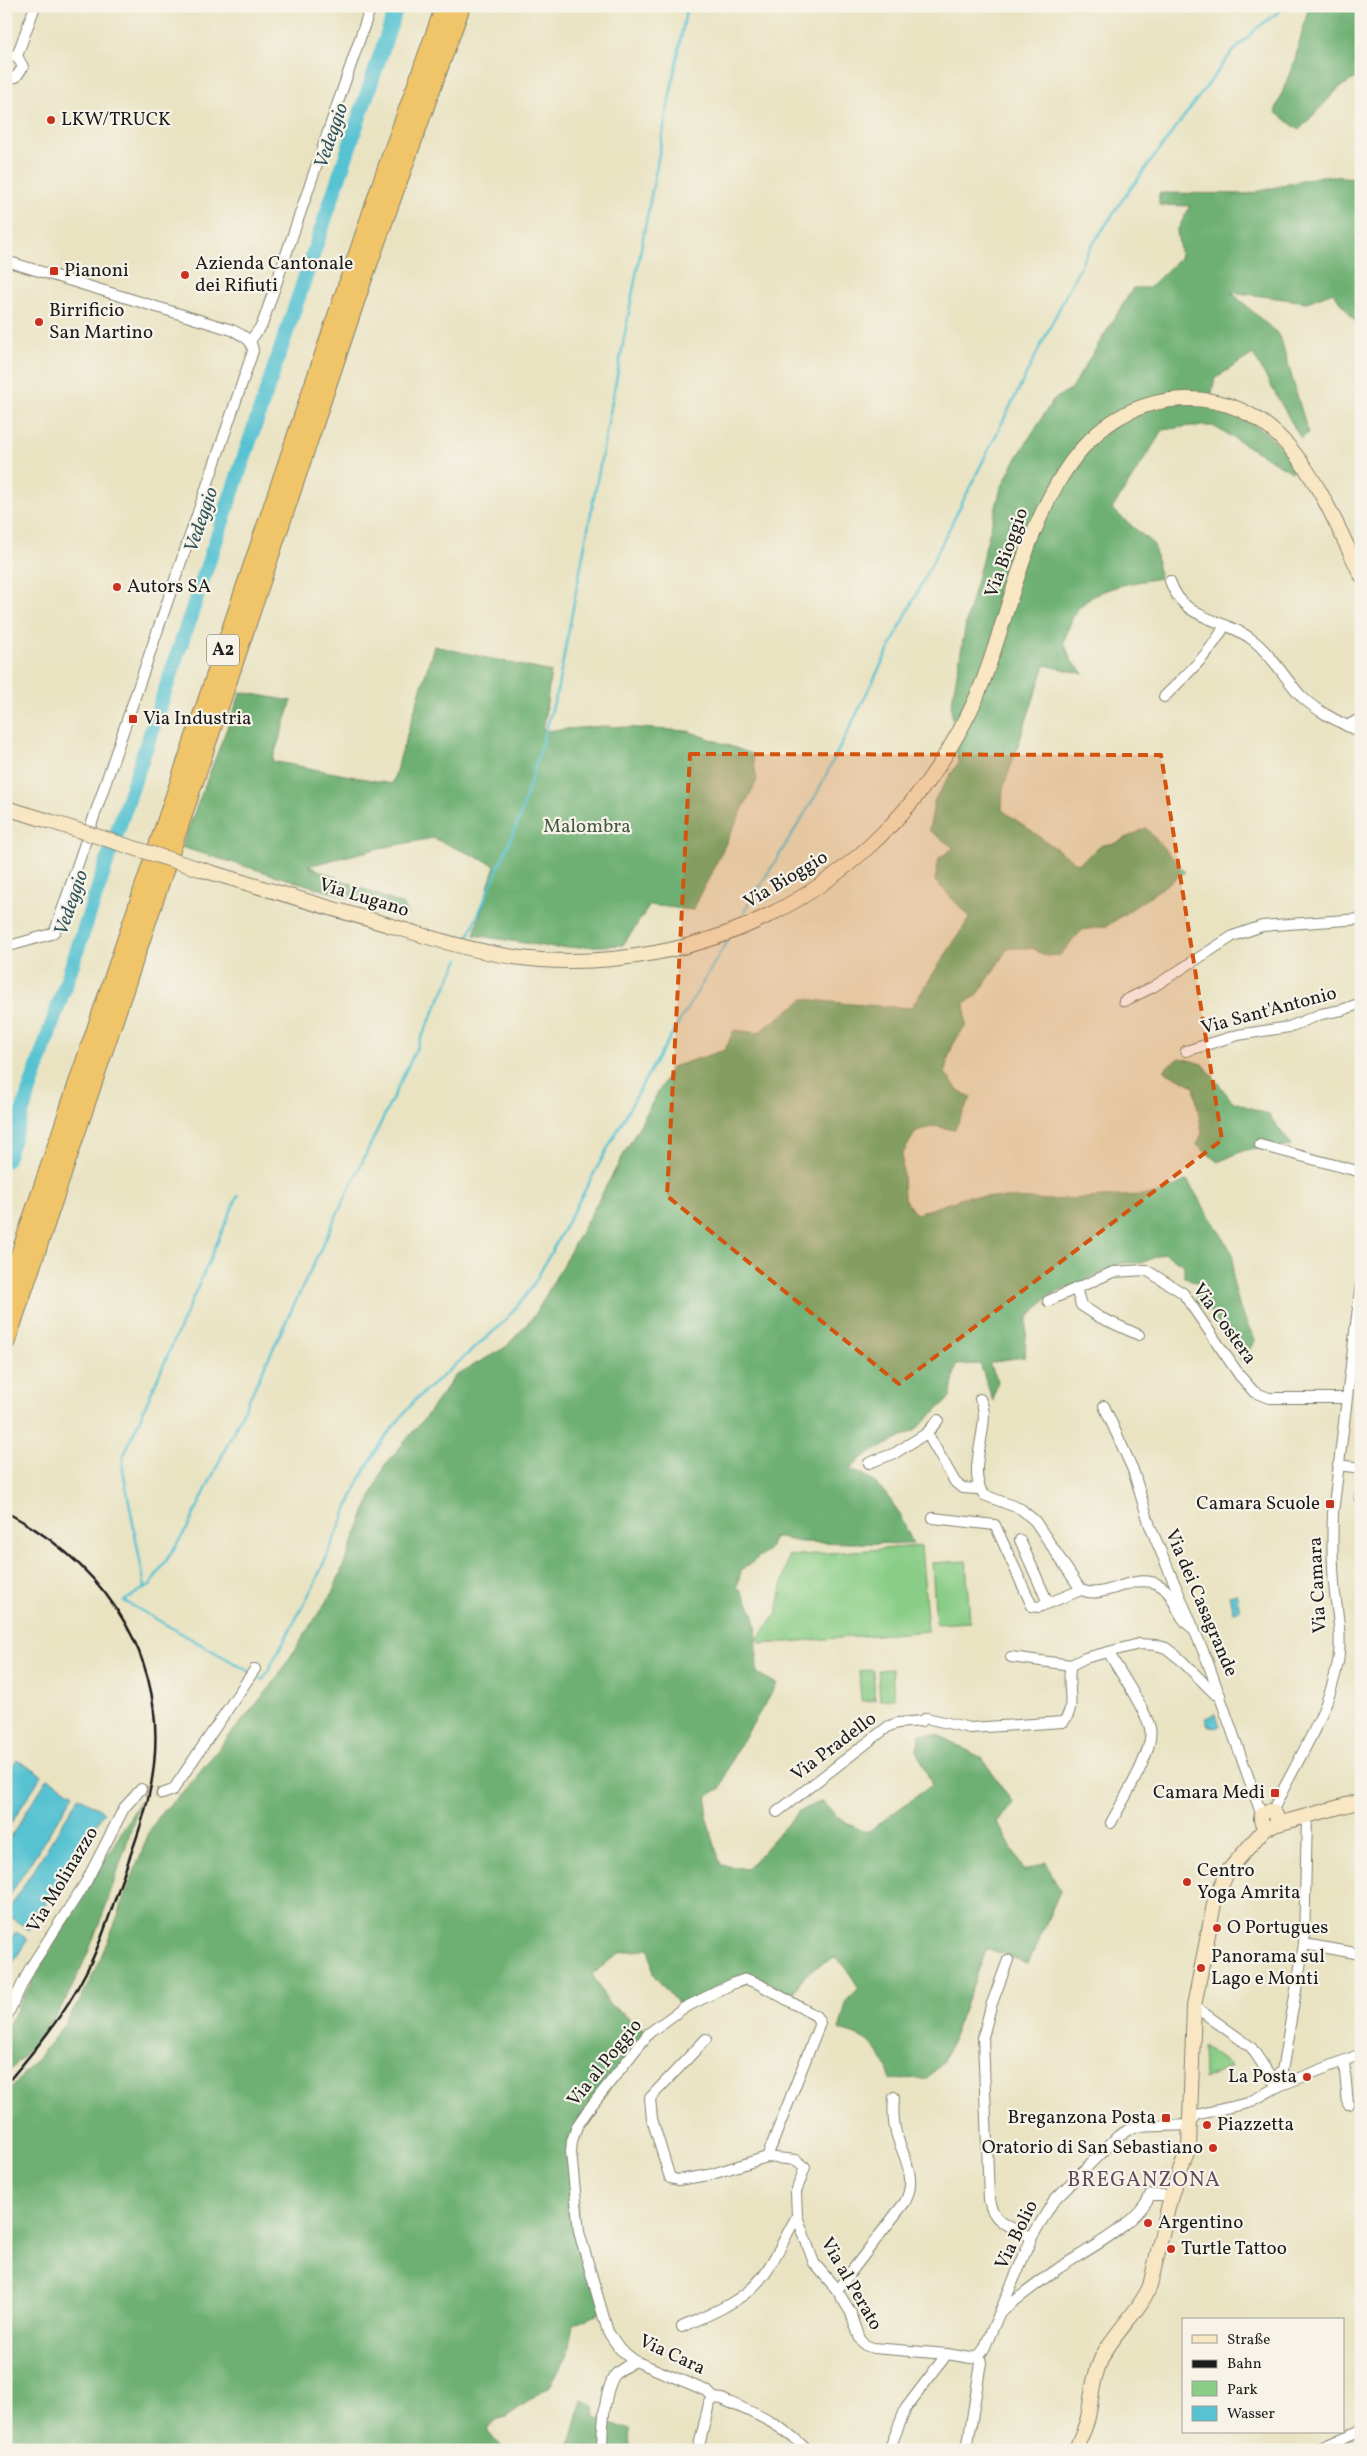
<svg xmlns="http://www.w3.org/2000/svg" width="1367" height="2456" font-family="Vollkorn,serif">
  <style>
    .green { fill: #89cd86; stroke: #527451 }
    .forest { fill: #6eb073; stroke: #456648 }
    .water { fill: #57c2d2; stroke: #3a6f77 }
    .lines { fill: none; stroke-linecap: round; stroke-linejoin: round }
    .stream { stroke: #57c2d2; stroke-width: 2.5 }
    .river { stroke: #57c2d2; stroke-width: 15 }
    .street-tunnel { stroke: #c0bba1; stroke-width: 10; stroke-dasharray: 10 5; stroke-linecap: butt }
    .street-casing { stroke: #82806f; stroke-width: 12 }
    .secondary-casing { stroke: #82806f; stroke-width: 16 }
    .highway-casing { stroke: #82806f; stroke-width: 20 }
    .street { stroke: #fff; stroke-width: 10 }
    .secondary { stroke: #f9e7c3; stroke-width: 14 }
    .highway { stroke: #f0c469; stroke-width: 18 }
    .rail { stroke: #1c1c1c; stroke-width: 2.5 }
    .secondary-bridge-casing { stroke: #82806f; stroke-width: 16; stroke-linecap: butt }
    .secondary-bridge { stroke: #f9e7c3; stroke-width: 14 }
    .marked { fill: #d4530e; fill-opacity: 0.2; stroke: #d4530e; stroke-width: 4; stroke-dasharray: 10 6; stroke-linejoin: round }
    .poi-dot { fill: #c8321e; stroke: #f7f3e8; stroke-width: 2 }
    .labels { text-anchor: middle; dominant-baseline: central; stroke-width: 4.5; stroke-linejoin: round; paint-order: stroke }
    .shield { fill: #f7f3e8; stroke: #5e5c59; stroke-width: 1 }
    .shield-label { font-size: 18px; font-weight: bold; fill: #1c1c1c }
    .poi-label { font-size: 19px; fill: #1c1c1c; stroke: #f7f3e8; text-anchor: start }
    .street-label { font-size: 19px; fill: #1c1c1c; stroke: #f7f3e8 }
    .park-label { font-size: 19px; fill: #425a41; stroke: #f7f3e8 }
    .water-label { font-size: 20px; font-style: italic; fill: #31565c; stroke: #f7f3e8 }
    .quarter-label { font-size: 21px; letter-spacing: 1px; fill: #634b5d; stroke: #f7f3e8 }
  </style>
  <rect width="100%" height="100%" fill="#f7f3e8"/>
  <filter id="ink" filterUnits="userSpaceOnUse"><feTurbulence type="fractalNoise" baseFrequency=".02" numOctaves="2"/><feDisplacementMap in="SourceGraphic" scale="10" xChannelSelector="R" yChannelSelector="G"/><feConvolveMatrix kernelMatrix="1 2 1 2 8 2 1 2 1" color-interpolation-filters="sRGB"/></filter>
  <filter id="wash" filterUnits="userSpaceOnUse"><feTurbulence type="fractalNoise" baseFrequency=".0096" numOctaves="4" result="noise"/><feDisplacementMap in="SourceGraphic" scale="20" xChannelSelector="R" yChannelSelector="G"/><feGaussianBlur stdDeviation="1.12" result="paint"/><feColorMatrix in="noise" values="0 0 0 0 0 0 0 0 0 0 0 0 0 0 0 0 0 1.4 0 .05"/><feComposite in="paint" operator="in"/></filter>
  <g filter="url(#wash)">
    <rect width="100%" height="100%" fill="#e9e3c2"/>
    <!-- green -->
    <g class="green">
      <polygon points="921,1546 928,1631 761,1644 758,1638 777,1613 788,1556"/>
      <polygon points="966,1561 970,1622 936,1624 932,1563"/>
      <polygon points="892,1669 894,1699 880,1700 878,1670"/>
      <polygon points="873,1670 875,1700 861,1701 859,1671"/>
      <polygon points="1203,2046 1231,2067 1204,2079"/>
    </g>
    <!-- forest -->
    <g class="forest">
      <polygon points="1309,6 1361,6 1361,75 1340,87 1299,130 1275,112 1295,59"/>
      <path d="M1321,176L1361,178V329L1333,292L1307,302L1231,292L1280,336L1308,433L1301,439L1253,354L1215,378L1209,406C1252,420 1266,429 1296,463L1292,472L1213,426H1189L1163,430L1112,509L1154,545L1160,578C1133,583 1097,586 1077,610C1071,618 1067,633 1064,642L1071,660L1084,674L1045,665L1003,789L1002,810L1078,864L1102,845L1116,843L1146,828L1185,872L1107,926L1082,930L1060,955L1046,956L1032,948H1008L977,996L965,1002L966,1026C953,1041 948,1054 945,1073L957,1089L971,1098L954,1130L935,1126L916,1131L902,1155L904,1198L916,1214L969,1196L1048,1200L1159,1194L1187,1180L1233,1254V1281L1240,1309L1255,1340L1242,1362L1210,1311L1196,1302L1200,1283L1184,1278V1265L1164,1253L1142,1263H1124L1049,1296L1027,1319L1025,1357L1001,1360L989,1364L998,1380L993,1401L980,1364L956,1365L950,1398L914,1431L864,1456L850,1470C854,1472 860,1473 864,1475C890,1491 902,1518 913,1544L801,1542L774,1537L769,1549L741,1571L737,1587C762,1615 756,1637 757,1673L777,1684L732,1758L721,1788L708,1795L706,1816L721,1865L747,1869L799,1811L823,1801L837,1817L866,1833L932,1785L917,1750L920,1733L940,1736L982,1758L1013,1803L997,1822L1024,1871L1046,1862L1060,1891L1028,1964L987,1948L944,2061L928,2078L891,2079C879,2048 872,2038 839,2030L847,2000L859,1988L845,1966L835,1958C810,1969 801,1975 790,2001L751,1980L682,2009L653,1974L650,1949L620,1953L592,1974L608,2003L649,2033L572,2141L579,2232L603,2311L573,2324L567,2357L549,2387L506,2417L496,2420L487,2430L501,2446L495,2450H6V2093C30,2068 63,2030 80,2000C109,1947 128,1886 150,1830L162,1812L180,1795L272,1685L333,1591L384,1466L423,1420L456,1375L506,1347L535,1315L672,1067L725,1050L734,1030L758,1033L804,999L850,1004L911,1008L970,917L935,881L939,858L954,848L929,830L935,799L958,763L951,707L967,618L1001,488L1013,464L1053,400L1071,389L1133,288H1149L1181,257L1177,231L1190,206L1159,205V193L1248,194Z"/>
      <polygon points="434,646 551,672 543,731 604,726 688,731 752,754 757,780 693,910 650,905 623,945 556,948 474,935 495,865 433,838 380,848 308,866 403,905 407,915 181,847 241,692 292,701 272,761 392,784"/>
      <polygon points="1180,1058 1203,1064 1232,1101 1269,1115 1292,1146 1245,1150 1218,1162 1197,1145 1202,1133 1194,1086 1163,1070"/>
      <path d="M140,1801C120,1864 98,1939 67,1997C54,2022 26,2054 6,2075V2029L37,1972Z"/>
      <polygon points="582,2399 594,2406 595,2417 630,2430 631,2450 566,2450 571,2442"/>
    </g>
    <!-- water -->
    <g class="water">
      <polygon points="1236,1593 1240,1610 1233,1612 1229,1595"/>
      <polygon points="1216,1714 1220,1726 1215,1728 1208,1725 1205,1718"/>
      <polygon points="17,1760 42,1775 6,1831 6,1776"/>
      <polygon points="48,1778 74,1794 6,1901 6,1844"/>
      <polygon points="79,1797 104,1812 29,1930 6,1914"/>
      <polygon points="16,1932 28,1939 6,1973 6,1946"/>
    </g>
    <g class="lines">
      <!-- stream -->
      <g class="stream">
        <polyline points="744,912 815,797 1087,253 1123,199 1229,56 1258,27 1287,6"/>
        <polyline points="468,938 520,817 557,692 687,6"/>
        <polyline points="145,1587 123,1470 123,1457 238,1195"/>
        <polyline points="250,1672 124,1601 151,1584 188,1527 459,959"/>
        <polyline points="254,1675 263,1680 315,1583 360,1479 383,1440 414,1401 503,1323 531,1289 646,1078 728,940"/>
      </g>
      <!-- river -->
      <polyline class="river" points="6,1160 397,6"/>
    </g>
  </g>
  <g filter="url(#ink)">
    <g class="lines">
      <!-- street-tunnel -->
      <polyline class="street-tunnel" points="141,1789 162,1794"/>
      <defs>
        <g id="street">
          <polyline points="6,55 17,56 23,67 16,77 6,78"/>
          <polyline points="17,56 35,6"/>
          <path d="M6,261L232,330C242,335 252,339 253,351L55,931L51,934L6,947"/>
          <polyline points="250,341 262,325 371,6"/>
          <path d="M1170,581C1184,623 1225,617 1254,641C1273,656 1285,679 1302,697C1319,713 1340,722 1361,733"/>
          <path d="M1164,697C1186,675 1210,654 1225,625"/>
          <polyline points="1347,726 1361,718"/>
          <polyline points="1124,1001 1153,987 1233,936 1262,926 1361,919"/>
          <polyline points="1186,1051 1238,1035 1289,1027 1321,1014 1342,1010 1361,1003"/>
          <polyline points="1260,1145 1361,1172"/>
          <polyline points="1076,1288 1081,1305 1099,1317 1139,1335"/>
          <polyline points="1048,1301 1113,1272 1146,1270 1183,1293 1240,1376 1254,1392 1269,1398 1345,1398"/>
          <path d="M980,1399C994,1423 964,1470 984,1495L1021,1509L1035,1521L1081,1590C1107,1601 1133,1570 1161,1586C1176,1595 1175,1617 1194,1629"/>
          <polyline points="1104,1406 1133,1470 1150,1526 1207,1660 1262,1816"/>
          <polyline points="938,1420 927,1433 955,1482 962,1488 978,1489"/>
          <polyline points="869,1463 895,1453 927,1433"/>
          <polyline points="1338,1465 1361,1468"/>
          <polyline points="1360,1497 1361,1497"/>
          <polyline points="933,1518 995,1525 1032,1606 1039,1607 1081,1590"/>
          <polyline points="1020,1540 1048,1603"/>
          <path d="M1109,1653C1119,1671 1146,1710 1150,1728C1155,1751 1122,1801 1111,1823"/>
          <polyline points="1011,1657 1071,1665 1085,1658 1139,1644 1156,1645 1166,1648 1180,1659 1215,1694 1220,1695"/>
          <polyline points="162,1794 173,1790 255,1669"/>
          <path d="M777,1812L889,1726L898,1723L922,1721L926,1718L970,1728L1063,1722C1078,1707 1065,1683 1071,1665"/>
          <path d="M1272,1812C1295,1763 1328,1716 1338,1662C1342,1640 1338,1616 1335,1594C1332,1567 1332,1540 1333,1513L1361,1283"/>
          <polyline points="1304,1944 1361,1954"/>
          <path d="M1008,1960L991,2006L983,2037L989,2199C992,2223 1012,2228 1032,2237"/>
          <polyline points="1194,2006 1251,2047 1275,2083"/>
          <polyline points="6,2018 30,1968 86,1882 124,1808 141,1789"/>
          <polyline points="706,2039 650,2098 652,2119 670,2178 678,2180 709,2175 767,2157 796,2160 805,2167 796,2192 797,2216 814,2263 837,2290 851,2313 860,2339 865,2345 873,2348 947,2354"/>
          <polyline points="1344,2061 1348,2104"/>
          <polyline points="1271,2079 1282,2071 1304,1944 1307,1817"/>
          <path d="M767,2157L820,2023L816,2016L757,1983L746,1979L734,1983L682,2009L649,2033L588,2110L577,2126L572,2141L571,2152L579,2232L608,2332L620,2349L635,2361L707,2391L714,2398L722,2399C756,2414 780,2423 807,2450"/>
          <path d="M837,2290L905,2202C918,2178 903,2156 896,2133C893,2121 893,2109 894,2097"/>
          <path d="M1000,2312C1020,2297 1039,2282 1059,2268C1085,2251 1138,2224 1150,2195H1171"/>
          <path d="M682,2327C706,2316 731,2306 751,2289C771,2271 783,2240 797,2216"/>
          <polyline points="979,2355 984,2349 1032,2237 1054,2200 1118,2136 1133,2127 1190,2125 1196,2115 1248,2103 1279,2086 1361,2054"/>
          <path d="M602,2450C602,2431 604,2390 615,2375C620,2369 629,2365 635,2361"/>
          <polyline points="698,2450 709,2404 714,2398"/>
          <polyline points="889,2450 906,2408 947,2354 971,2358 979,2355"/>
          <polyline points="967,2450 981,2362 979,2355"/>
          <polyline points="1316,2450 1361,2430"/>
        </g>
        <g id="secondary">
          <polyline points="6,808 49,821"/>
          <path d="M203,870C263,888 322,906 382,923C434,939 486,956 541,960C615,965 700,950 767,916C843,879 910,817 952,744C964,724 975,703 983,681C1022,580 1046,402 1186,399C1289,398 1323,498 1361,575"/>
          <circle cx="1269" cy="1819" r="8"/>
          <polyline points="1274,1825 1361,1801"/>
          <path d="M1076,2450C1079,2439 1086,2428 1088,2417C1092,2396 1093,2376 1102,2357C1115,2331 1139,2312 1150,2286L1171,2195L1189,2147L1194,2006L1215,1899L1228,1871L1266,1827"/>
        </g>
        <g id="highway">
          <polyline points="6,1296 388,165 445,6"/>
          <polyline points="6,1341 362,281 461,6"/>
        </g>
      </defs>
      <!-- street casing -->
      <use href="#street" class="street-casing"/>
      <!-- secondary casing -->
      <use href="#secondary" class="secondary-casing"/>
      <!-- highway casing -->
      <use href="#highway" class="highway-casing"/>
      <!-- street -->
      <use href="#street" class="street"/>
      <!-- secondary -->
      <use href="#secondary" class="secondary"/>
      <!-- highway -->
      <use href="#highway" class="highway"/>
      <!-- rail -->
      <path class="rail" d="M6,1512C110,1568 173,1664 151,1785C145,1817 133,1848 122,1879C111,1910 101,1944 85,1974C64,2015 36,2049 6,2084"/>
      <defs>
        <polyline id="secondary-bridge" points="49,821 203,870"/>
      </defs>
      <!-- secondary-bridge casing -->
      <use href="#secondary-bridge" class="secondary-bridge-casing"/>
      <!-- secondary-bridge -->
      <use href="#secondary-bridge" class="secondary-bridge"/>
    </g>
  </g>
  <!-- marked area -->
  <path class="marked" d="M690,754L1161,755L1222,1140L899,1384L667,1196Z"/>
  <!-- markers -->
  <g class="poi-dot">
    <circle cx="51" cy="120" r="5"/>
    <rect x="49" y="266" width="10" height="10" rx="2.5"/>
    <circle cx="185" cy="275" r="5"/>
    <circle cx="39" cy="322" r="5"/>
    <circle cx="117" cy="587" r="5"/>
    <rect x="128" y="714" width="10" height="10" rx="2.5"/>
    <rect x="1325" y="1499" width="10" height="10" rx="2.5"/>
    <rect x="1270" y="1788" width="10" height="10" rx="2.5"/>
    <circle cx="1187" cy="1882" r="5"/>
    <circle cx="1217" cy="1928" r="5"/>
    <circle cx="1201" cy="1968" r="5"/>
    <circle cx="1307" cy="2077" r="5"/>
    <rect x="1161" y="2113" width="10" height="10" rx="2.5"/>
    <circle cx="1207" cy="2125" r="5"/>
    <circle cx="1213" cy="2148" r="5"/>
    <circle cx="1148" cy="2223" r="5"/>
    <circle cx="1171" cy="2249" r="5"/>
  </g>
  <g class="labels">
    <!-- shield labels -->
    <rect class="shield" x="207" y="634.5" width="32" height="31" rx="4"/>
    <g class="shield-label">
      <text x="223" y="650">A2</text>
    </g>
    <!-- poi labels -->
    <g class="poi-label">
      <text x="61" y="120">LKW/TRUCK</text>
      <text x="195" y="264">Azienda Cantonale<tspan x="195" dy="22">dei Rifiuti</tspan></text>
      <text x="64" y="271">Pianoni</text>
      <text x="49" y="311">Birrificio<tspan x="49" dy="22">San Martino</tspan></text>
      <text x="127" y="587">Autors SA</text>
      <text x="143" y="719">Via Industria</text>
      <text x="1320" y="1504" text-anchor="end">Camara Scuole</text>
      <text x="1265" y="1793" text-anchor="end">Camara Medi</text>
      <text x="1197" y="1871">Centro<tspan x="1197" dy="22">Yoga Amrita</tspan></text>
      <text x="1227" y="1928">O Portugues</text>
      <text x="1211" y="1957">Panorama sul<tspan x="1211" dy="22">Lago e Monti</tspan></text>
      <text x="1297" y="2077" text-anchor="end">La Posta</text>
      <text x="1156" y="2118" text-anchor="end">Breganzona Posta</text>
      <text x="1217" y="2125">Piazzetta</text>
      <text x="1203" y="2148" text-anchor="end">Oratorio di San Sebastiano</text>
      <text x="1158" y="2223">Argentino</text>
      <text x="1181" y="2249">Turtle Tattoo</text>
    </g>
    <!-- street labels -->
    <g class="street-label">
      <text transform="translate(1007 553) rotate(-70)">Via Bioggio</text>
      <text transform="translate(786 880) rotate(-31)">Via Bioggio</text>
      <text transform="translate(364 898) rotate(17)">Via Lugano</text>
      <text transform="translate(1269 1011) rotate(-15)">Via Sant'Antonio</text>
      <text transform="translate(1224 1324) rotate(54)">Via Costera</text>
      <text transform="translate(1318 1585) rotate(-93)">Via Camara</text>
      <text transform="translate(1201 1603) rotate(67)">Via dei Casagrande</text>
      <text transform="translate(834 1747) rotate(-37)">Via Pradello</text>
      <text transform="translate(63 1880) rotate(-59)">Via Molinazzo</text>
      <text transform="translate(605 2063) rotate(-51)">Via al Poggio</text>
      <text transform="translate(1017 2235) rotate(-64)">Via Bolio</text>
      <text transform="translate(851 2284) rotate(60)">Via al Perato</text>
      <text transform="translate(672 2355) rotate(25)">Via Cara</text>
    </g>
    <!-- park labels -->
    <g class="park-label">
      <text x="587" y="827">Malombra</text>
    </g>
    <!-- water labels -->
    <g class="water-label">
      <text transform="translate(332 136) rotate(-71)">Vedeggio</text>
      <text transform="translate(202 520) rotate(-71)">Vedeggio</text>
      <text transform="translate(72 903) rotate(-71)">Vedeggio</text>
    </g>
    <!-- quarter labels -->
    <g class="quarter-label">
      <text x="1144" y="2180">BREGANZONA</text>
    </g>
  </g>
  <!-- margin -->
  <rect width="1367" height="2456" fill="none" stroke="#f7f3e8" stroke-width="25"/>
  <!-- legend -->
  <rect x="1182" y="2318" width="162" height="115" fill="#f7f3e8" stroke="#9f9d96"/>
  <rect x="1192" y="2335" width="25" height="8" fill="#f9e7c3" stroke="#9f9d96"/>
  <text x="1227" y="2344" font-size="15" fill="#1c1c1c">Straße</text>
  <rect x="1192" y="2360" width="25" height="8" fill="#1c1c1c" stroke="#9f9d96"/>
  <text x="1227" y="2368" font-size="15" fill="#1c1c1c">Bahn</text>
  <rect x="1192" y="2381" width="25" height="15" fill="#89cd86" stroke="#9f9d96"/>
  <text x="1227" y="2394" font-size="15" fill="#1c1c1c">Park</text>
  <rect x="1192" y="2406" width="25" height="15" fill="#57c2d2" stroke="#9f9d96"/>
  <text x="1227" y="2418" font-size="15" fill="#1c1c1c">Wasser</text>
</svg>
